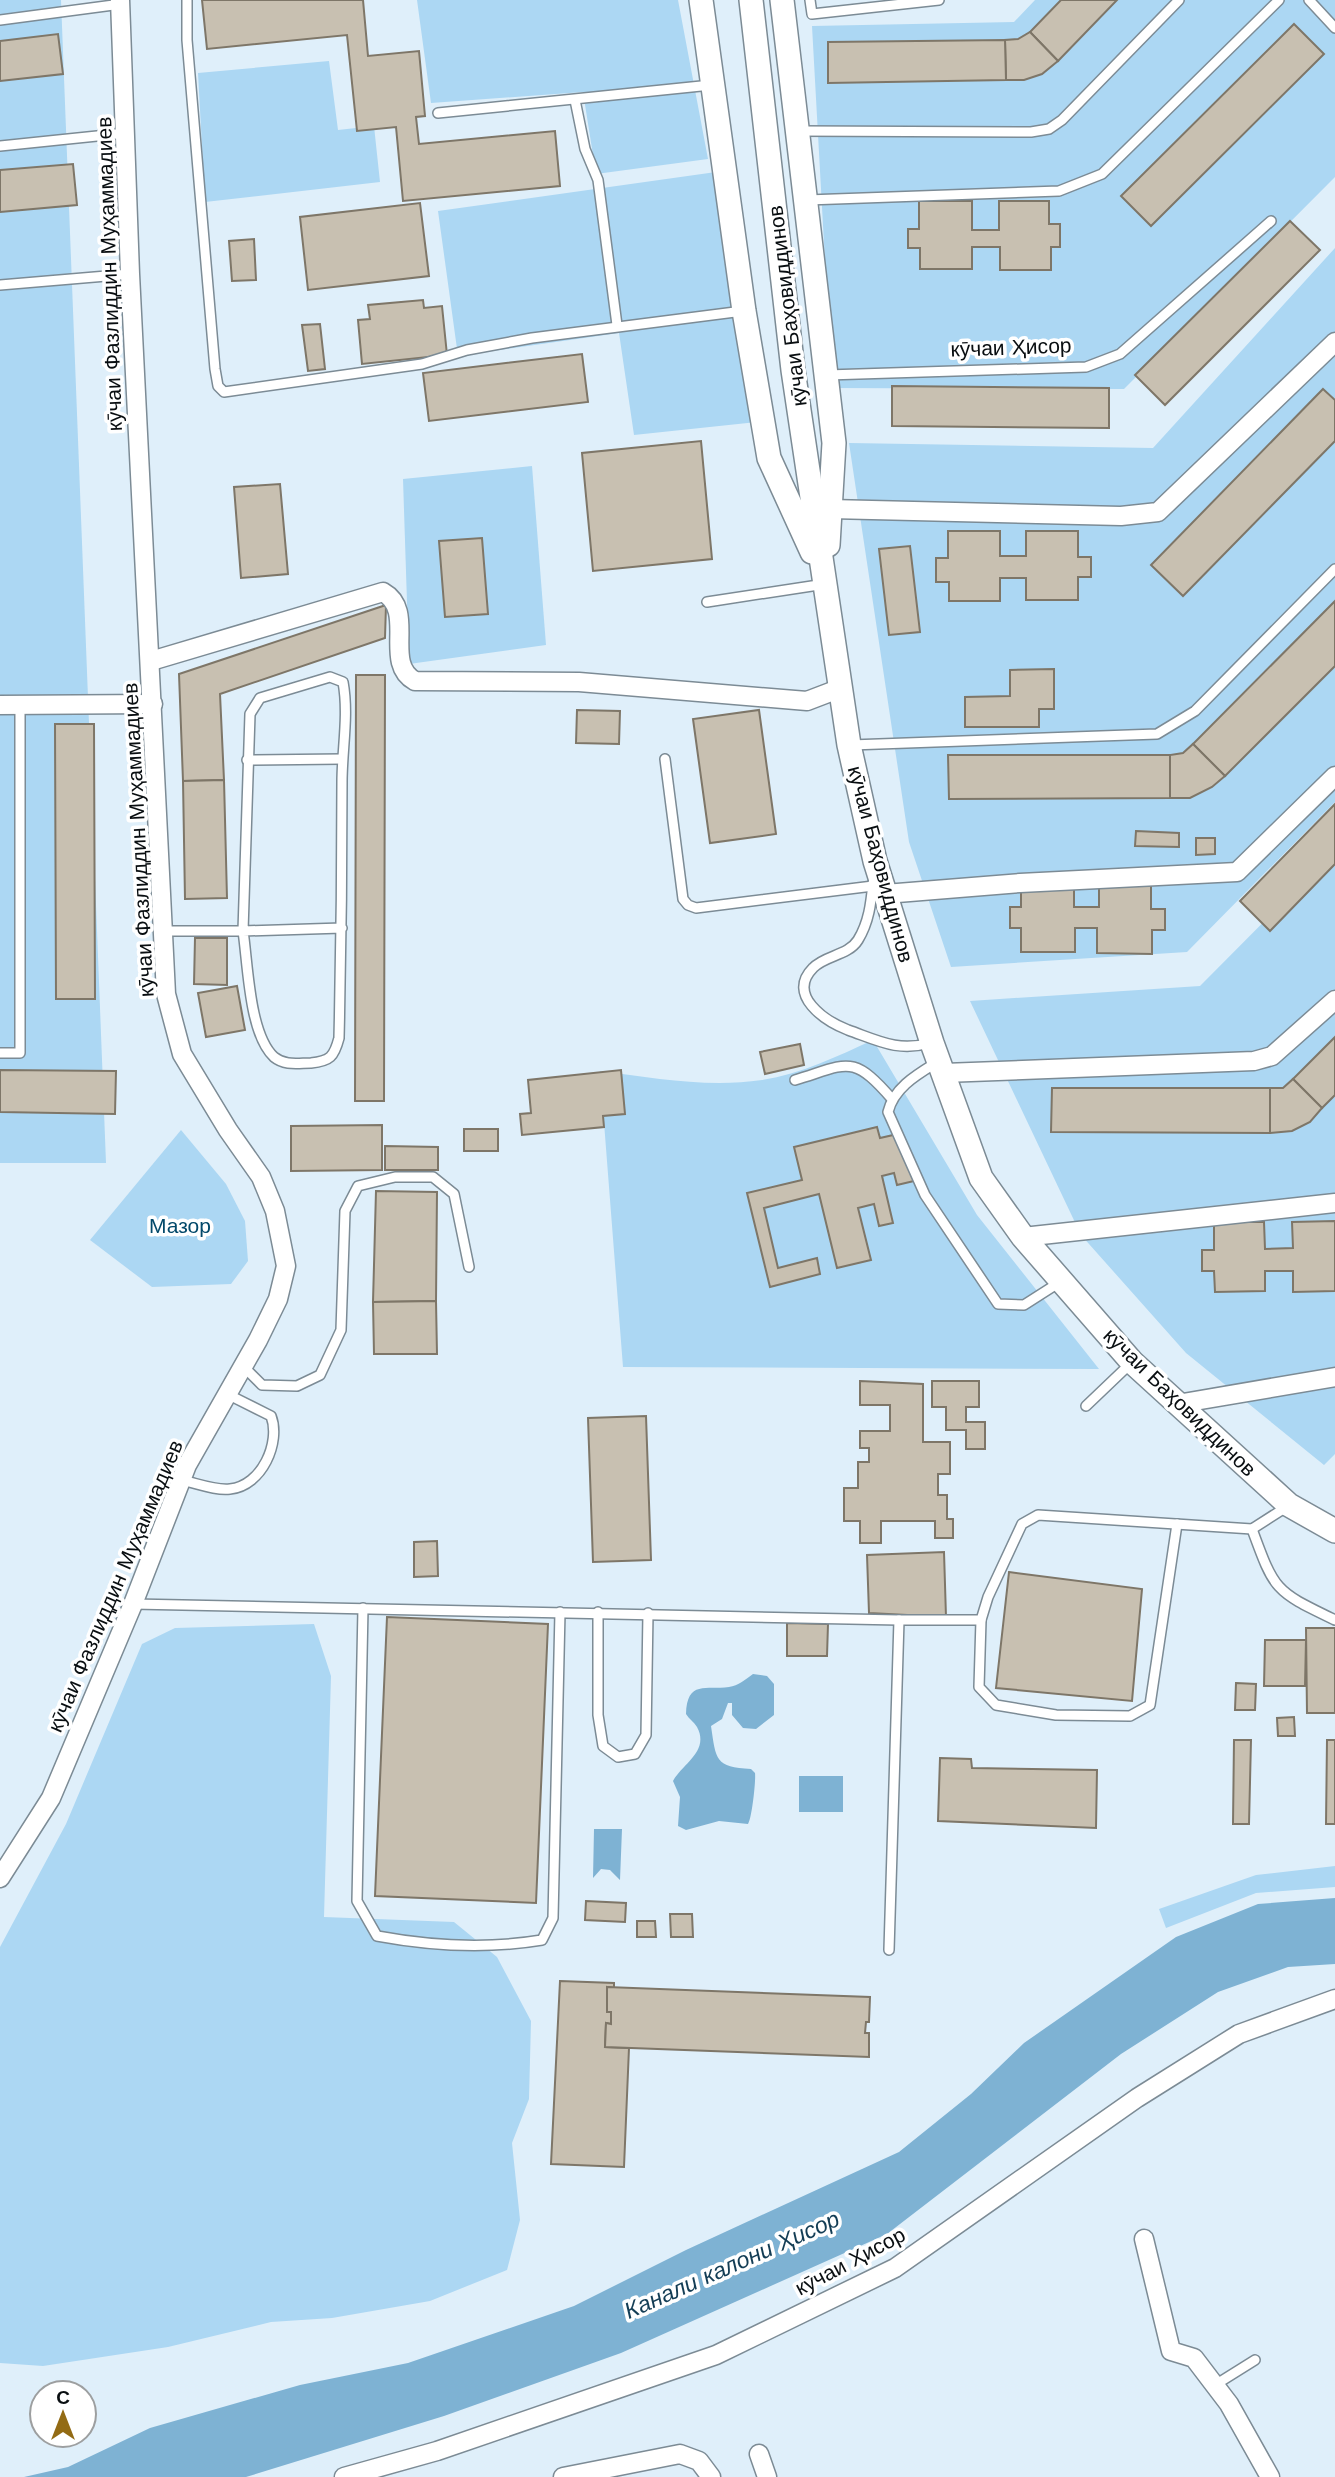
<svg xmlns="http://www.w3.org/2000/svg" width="1335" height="2477" font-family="'Work Sans',sans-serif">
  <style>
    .green { fill: #acd7f3 }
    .water { fill: #7eb2d3 }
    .building { fill: #c8c0b1; stroke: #7e7668; stroke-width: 2 }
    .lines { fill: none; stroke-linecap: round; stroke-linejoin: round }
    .service-casing { stroke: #7c8b95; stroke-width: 12 }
    .minor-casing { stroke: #7c8b95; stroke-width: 21 }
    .tertiary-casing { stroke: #7c8b95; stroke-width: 26 }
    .service { stroke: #fff; stroke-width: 9 }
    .minor { stroke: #fff; stroke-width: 18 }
    .tertiary { stroke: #fff; stroke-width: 23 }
    .labels { text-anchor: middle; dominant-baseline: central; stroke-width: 7; stroke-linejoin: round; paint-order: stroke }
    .street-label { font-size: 21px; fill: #090e11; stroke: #fff }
    .park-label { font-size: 21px; fill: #03496a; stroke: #fff }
    .water-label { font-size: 23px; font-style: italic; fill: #133d55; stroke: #fff }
  </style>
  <rect width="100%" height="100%" fill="#dfeffa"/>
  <!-- green -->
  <g class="green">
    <polygon points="0,0 61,0 106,1163 0,1163"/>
    <polygon points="417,0 678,0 708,159 596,174 583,92 431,103"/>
    <polygon points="1035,0 1335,0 1335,177 1124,389 832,388 812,26 1014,22"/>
    <polygon points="329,61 338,130 374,126 380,182 205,202 198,73"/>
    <polygon points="716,172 757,422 634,435 619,333 458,356 438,211"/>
    <polygon points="1335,248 1335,802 1187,952 951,967 909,842 849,443 1153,448"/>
    <polygon points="532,466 546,645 409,664 403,479"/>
    <polygon points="1335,850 1335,1454 1324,1465 1186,1353 1081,1235 970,1001 1200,986"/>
    <path d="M873,1040L977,1215L1099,1369L623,1367L600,1071C654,1078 708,1088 762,1080C801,1074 838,1056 873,1040Z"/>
    <polygon points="181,1130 226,1184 245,1221 248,1261 231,1284 152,1287 90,1240"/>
    <polygon points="314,1624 331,1676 324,1917 454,1922 497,1957 531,2021 529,2099 512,2143 520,2220 507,2270 430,2301 332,2318 271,2322 168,2347 43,2366 0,2363 0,1947 66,1824 142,1644 175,1628"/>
    <polygon points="1335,1866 1335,1887 1256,1893 1166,1928 1159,1909 1256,1875"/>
  </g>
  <!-- water -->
  <g class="water">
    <path d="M753,1674L767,1676L774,1684V1715L756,1729L743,1728L732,1715V1703H728L722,1719L711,1726C716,1760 715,1767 751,1769L755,1773C756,1780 752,1818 748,1824L719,1821L686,1830L678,1826L680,1797L673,1781C682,1764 710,1751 697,1727C694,1722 689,1719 686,1714C687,1680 706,1690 729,1687C738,1686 746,1679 753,1674Z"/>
    <rect x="799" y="1776" width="44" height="36"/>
    <polygon points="594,1829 622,1829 620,1880 610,1870 601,1869 593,1878"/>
    <polygon points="1335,1898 1335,1964 1288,1967 1218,1992 1121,2054 887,2234 621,2353 444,2416 246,2477 24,2477 68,2467 150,2428 300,2385 408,2363 574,2306 686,2250 899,2152 971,2094 1024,2043 1176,1937 1258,1904"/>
  </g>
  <!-- building -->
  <g class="building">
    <polygon points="202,0 363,0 368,56 419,51 425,116 416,117 419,144 555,131 560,186 403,201 396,127 357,131 347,35 207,49"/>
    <polygon points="1061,0 1117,0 1058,61 1030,32"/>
    <polygon points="1294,24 1324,54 1151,226 1121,196"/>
    <polygon points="1030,32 1058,61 1042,74 1024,80 1006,80 1005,40 1018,39"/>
    <polygon points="58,34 63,74 0,81 0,41"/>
    <polygon points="1005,40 1006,80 828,83 828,42"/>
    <polygon points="73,164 77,205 0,212 0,170"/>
    <polygon points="919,201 972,201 972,230 999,230 999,201 1049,201 1049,224 1060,224 1060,247 1051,247 1051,270 1000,270 1000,247 972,247 972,269 920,269 920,248 908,248 908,229 919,229"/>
    <polygon points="420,203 429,276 308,290 300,217"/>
    <polygon points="1290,221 1320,250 1165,405 1135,375"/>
    <polygon points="254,239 256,280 232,281 229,241"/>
    <polygon points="423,300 424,308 442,306 447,355 362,364 358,320 370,319 368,305"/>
    <polygon points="320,324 325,369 308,371 302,325"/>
    <polygon points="582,354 588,402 429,421 423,373"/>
    <polygon points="892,386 1109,388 1109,428 892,426"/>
    <polygon points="1323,389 1335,400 1335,441 1183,596 1151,565"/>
    <polygon points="701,441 712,559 593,571 582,453"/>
    <polygon points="280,484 288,574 241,578 234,487"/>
    <polygon points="948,531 1000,531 1000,556 1026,556 1026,531 1078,531 1078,557 1091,557 1091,577 1078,577 1078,600 1026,600 1026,578 1000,578 1000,601 949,601 949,582 936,582 936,558 948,558"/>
    <polygon points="482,538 488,614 445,617 439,541"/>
    <polygon points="910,546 920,632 889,635 879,549"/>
    <polygon points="1335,601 1335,666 1225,776 1193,744"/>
    <polygon points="386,605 385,638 220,694 224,780 183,781 179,674"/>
    <polygon points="1054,669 1054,709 1039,709 1039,727 965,727 965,697 1010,696 1010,670"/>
    <polygon points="356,675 385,675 384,1101 355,1101"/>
    <polygon points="577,710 620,711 619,744 576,743"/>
    <polygon points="759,710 776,834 710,843 693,719"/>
    <polygon points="55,724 94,724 95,999 56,999"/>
    <polygon points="1193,744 1225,776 1212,787 1190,798 1170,798 1170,755 1183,753"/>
    <polygon points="948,755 1170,755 1170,798 949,799"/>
    <polygon points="224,780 227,898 185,899 183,781"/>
    <polygon points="1335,804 1335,864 1270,931 1240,901"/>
    <polygon points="1136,831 1179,833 1179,847 1135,846"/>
    <polygon points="1196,838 1215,838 1215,854 1196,855"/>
    <polygon points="1021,884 1074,884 1074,907 1099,907 1099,884 1151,885 1151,909 1165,909 1165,930 1152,930 1152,954 1097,953 1097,928 1075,928 1075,952 1021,952 1021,928 1010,928 1010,907 1021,907"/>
    <polygon points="195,938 227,938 227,985 194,984"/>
    <polygon points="237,986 245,1030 206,1037 198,993"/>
    <polygon points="1335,1037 1335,1095 1322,1108 1293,1079"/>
    <polygon points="800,1044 804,1065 765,1074 760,1052"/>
    <polygon points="0,1070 116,1071 115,1114 0,1112"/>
    <polygon points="621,1070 625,1114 603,1116 604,1127 522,1135 520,1114 531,1113 528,1080"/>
    <polygon points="1293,1079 1322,1108 1310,1122 1292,1131 1270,1133 1270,1088 1283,1088"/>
    <polygon points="1052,1088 1270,1088 1270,1133 1051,1132"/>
    <polygon points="382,1125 382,1170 291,1171 291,1126"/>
    <polygon points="877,1127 880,1138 902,1133 914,1181 897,1185 894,1173 882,1176 893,1223 879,1226 874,1204 858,1208 871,1260 837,1268 819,1194 764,1208 778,1268 817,1258 820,1274 770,1287 747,1193 802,1180 794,1147"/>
    <rect x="464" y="1129" width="34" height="22"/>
    <polygon points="385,1146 438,1147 438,1170 385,1170"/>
    <polygon points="376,1191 437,1192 436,1301 373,1302"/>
    <polygon points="1335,1221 1335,1291 1293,1292 1293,1271 1265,1271 1265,1291 1215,1292 1214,1271 1202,1271 1202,1250 1214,1250 1214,1222 1264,1222 1265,1249 1293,1248 1292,1222"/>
    <polygon points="436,1301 437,1354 374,1354 373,1302"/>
    <polygon points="860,1381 923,1384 923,1442 950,1442 950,1474 938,1474 938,1495 947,1495 947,1519 953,1519 953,1538 935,1538 935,1521 881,1521 881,1543 860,1543 860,1521 844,1521 844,1488 858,1488 858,1462 869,1462 869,1448 860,1448 860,1431 890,1431 890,1405 860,1405"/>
    <polygon points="932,1381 979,1381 979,1407 966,1407 966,1422 985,1422 985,1449 966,1449 966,1430 946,1430 946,1407 932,1407"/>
    <polygon points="646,1416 651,1560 593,1562 588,1418"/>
    <polygon points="437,1541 438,1576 414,1577 414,1542"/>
    <polygon points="944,1552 946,1617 869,1613 867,1555"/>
    <polygon points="1009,1572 1142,1589 1132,1701 996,1688"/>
    <polygon points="387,1617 548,1624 536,1903 375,1896"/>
    <polygon points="787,1623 828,1624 827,1656 787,1656"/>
    <polygon points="1306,1628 1335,1628 1335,1713 1307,1713"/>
    <polygon points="1265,1640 1306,1640 1305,1686 1264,1686"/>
    <polygon points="1236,1683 1256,1684 1255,1710 1235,1710"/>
    <polygon points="1294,1717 1295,1736 1278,1736 1277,1718"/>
    <polygon points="1234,1740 1251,1740 1249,1824 1233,1824"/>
    <polygon points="1327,1740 1335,1740 1335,1824 1326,1824"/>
    <polygon points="940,1758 971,1759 972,1768 1097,1770 1096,1828 938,1821"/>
    <polygon points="586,1901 626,1903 625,1922 585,1920"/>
    <polygon points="670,1914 692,1914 693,1937 671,1937"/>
    <polygon points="637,1921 655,1921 656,1937 637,1937"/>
    <polygon points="560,1981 614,1983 614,1988 607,1987 607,2012 611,2012 611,2024 606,2023 605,2047 629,2048 624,2167 551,2164"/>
    <polygon points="607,1987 870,1997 869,2022 866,2022 865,2033 869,2033 869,2057 605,2047 606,2023 611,2024 611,2012 607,2012"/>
  </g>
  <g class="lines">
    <defs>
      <g id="service">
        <polyline points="187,0 187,40 215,369 218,386 224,392 422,364 467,350 532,338 743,311"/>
        <polyline points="810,0 812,14 939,0"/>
        <polyline points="1309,0 1335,28"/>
        <polyline points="0,20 121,4"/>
        <polyline points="575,100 585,149 598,180 617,325"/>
        <polyline points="438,113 711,85"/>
        <polyline points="799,131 1031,132 1049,129 1062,120 1179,0"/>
        <polyline points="0,146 126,133"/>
        <polyline points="807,200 1059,191 1102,174 1279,0"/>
        <polyline points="0,285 130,274"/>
        <polyline points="827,375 1086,367 1120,354 1271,221"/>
        <polyline points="707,602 825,584"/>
        <polyline points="851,745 1157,734 1195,711 1335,569"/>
        <polyline points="665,759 683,899 688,905 696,908 873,886"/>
        <polyline points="247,760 342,759"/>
        <path d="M873,883C871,903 869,922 858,940C848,956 825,955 813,968C786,995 825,1021 848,1030C879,1041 898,1052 930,1043"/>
        <path d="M163,931H243L250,714L260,698L330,677L343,682C349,715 342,749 342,782C342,868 341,953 339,1038C334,1057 330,1061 311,1063C298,1063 285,1066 274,1057C249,1034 248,964 243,931L342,928"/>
        <polyline points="0,1053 20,1053 20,705"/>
        <path d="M939,1061C918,1074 894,1087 888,1112L925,1195L998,1304L1024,1305L1060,1282"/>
        <path d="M795,1080C848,1064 852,1053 892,1099"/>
        <polyline points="243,1366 262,1385 297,1386 320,1375 341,1330 345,1211 358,1186 395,1177 433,1177 454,1194 469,1267"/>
        <polyline points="1086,1406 1130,1364"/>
        <path d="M181,1480C196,1483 216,1491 230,1489C262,1486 281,1442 271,1416L227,1394"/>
        <path d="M1252,1529C1275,1592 1275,1591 1335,1620"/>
        <polyline points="133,1604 899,1620"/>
        <path d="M363,1608L357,1901L377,1936C431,1946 488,1949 542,1940L553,1918L560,1612"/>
        <polyline points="598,1612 598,1715 603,1746 618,1757 635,1754 646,1735 648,1613"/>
        <polyline points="981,1620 979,1687 996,1705 1056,1715 1130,1716 1150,1705 1177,1524"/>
        <polyline points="889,1950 899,1620 981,1620 988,1597 1022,1524 1038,1515 1252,1529 1288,1506"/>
        <polyline points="1215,2385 1255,2360"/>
      </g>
      <g id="minor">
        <polyline points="830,509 1121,516 1158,512 1335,342"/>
        <path d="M151,661L383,592C417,611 382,663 415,681L579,682L807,701L841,688"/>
        <polyline points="0,705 153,704"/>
        <polyline points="885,894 1020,883 1237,872 1335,776"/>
        <polyline points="944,1073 1254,1061 1272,1056 1335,1000"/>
        <polyline points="1023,1237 1335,1203"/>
        <polyline points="1177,1404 1335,1377"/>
        <polyline points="0,1878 51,1798 133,1604 187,1465 258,1340 278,1299 286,1266 275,1211 261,1177 228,1130 182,1054 166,994 130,274 120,0"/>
        <polyline points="1144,2239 1171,2351 1194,2358 1229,2404 1270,2477"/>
        <polyline points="759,2454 767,2477"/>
        <polyline points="344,2477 437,2451 716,2355 895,2268 1137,2098 1239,2034 1335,1999"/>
        <polyline points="563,2477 680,2454 699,2461 711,2477"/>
      </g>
      <g id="tertiary">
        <polyline points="701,0 744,311 769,458 812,552"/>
        <polyline points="751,0 793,370 849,745 875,861 932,1043 981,1178 1023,1237 1132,1362 1289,1505 1335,1531"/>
        <polyline points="782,0 834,443 828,545"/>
      </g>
    </defs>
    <!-- service casing -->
    <use href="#service" class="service-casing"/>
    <!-- minor casing -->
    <use href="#minor" class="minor-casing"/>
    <!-- tertiary casing -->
    <use href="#tertiary" class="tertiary-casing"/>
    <!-- service -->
    <use href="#service" class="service"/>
    <!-- minor -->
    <use href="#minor" class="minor"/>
    <!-- tertiary -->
    <use href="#tertiary" class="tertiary"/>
  </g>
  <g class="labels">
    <!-- street labels -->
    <g class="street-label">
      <text transform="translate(109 274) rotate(-92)">кӯчаи Фазлиддин Муҳаммадиев</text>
      <text transform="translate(787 306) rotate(-97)">кӯчаи Баҳовиддинов</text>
      <text transform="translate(1011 347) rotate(-2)">кӯчаи Ҳисор</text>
      <text transform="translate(138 840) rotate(-93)">кӯчаи Фазлиддин Муҳаммадиев</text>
      <text transform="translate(881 864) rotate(75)">кӯчаи Баҳовиддинов</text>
      <text transform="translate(1180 1402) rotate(44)">кӯчаи Баҳовиддинов</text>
      <text transform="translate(115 1586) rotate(-67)">кӯчаи Фазлиддин Муҳаммадиев</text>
      <text transform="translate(850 2261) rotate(-28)">кӯчаи Ҳисор</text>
    </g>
    <!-- park labels -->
    <g class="park-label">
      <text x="180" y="1225">Мазор</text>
    </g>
    <!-- water labels -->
    <g class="water-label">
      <text transform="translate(732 2265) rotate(-24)">Канали калони Ҳисор</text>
    </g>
  </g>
  <!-- north arrow -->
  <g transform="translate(63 2414)"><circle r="33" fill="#ffffff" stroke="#9d9fa0" stroke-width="2"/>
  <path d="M0-5L12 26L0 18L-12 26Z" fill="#936b14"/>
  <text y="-10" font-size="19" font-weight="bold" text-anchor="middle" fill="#090e11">С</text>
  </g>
</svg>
